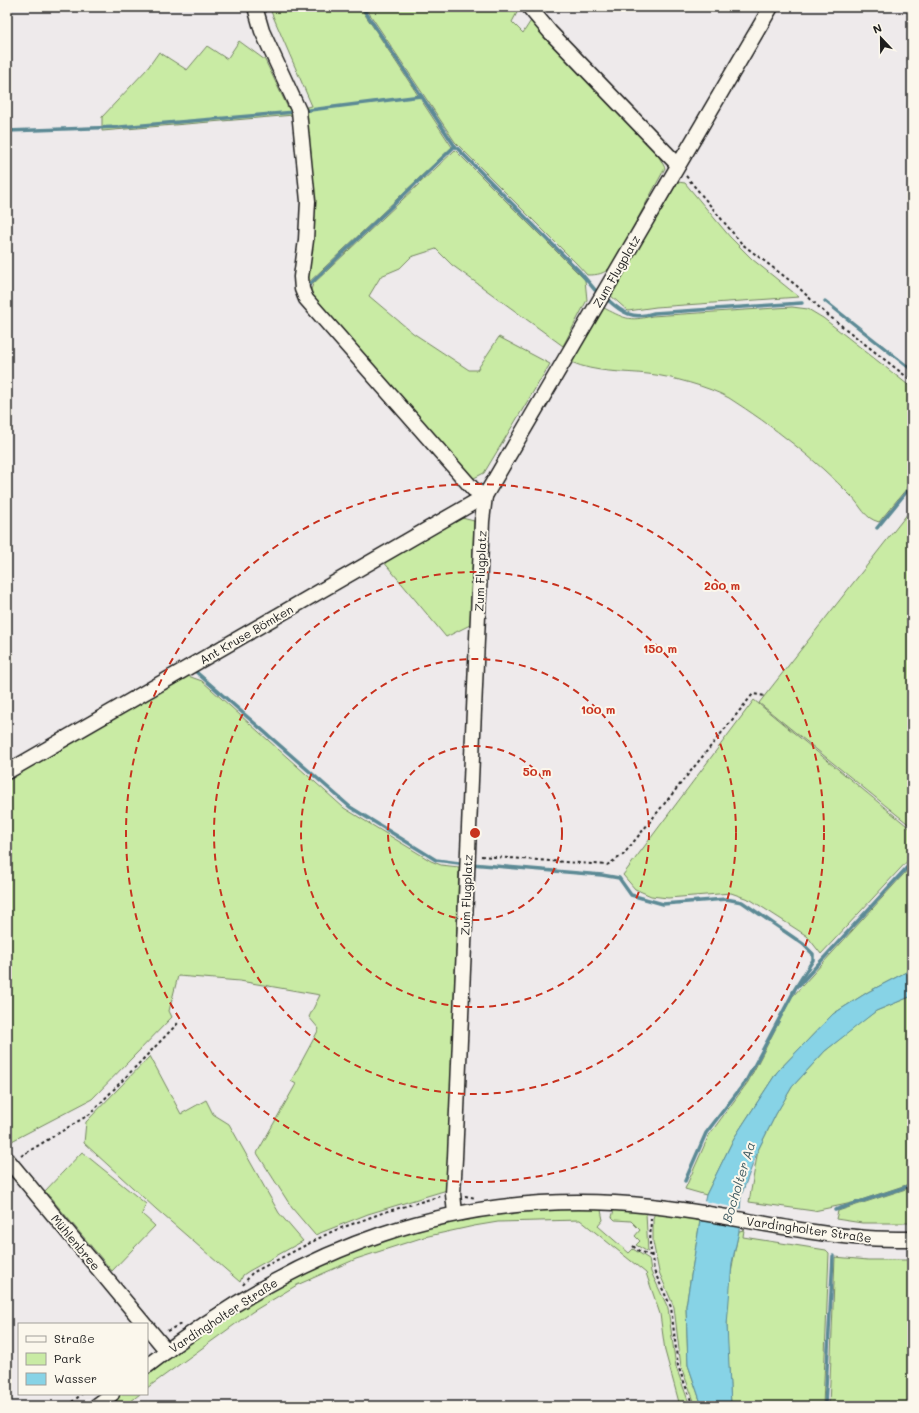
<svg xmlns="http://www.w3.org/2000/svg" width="919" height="1413" font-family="Mali,sans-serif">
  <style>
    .green { fill: #c9eba4; stroke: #728460 }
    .water { fill: #87d3e6; stroke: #5c8a95 }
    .pier { fill: #eeeaeb }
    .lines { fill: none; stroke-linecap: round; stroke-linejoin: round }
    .stream { stroke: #5c8a95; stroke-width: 3.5 }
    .minor-casing { stroke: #1c1c1c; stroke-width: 17 }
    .path { stroke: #1c1c1c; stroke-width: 2; stroke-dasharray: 3 3; stroke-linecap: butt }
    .minor { stroke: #fbf7ec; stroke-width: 14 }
    .ring { fill: none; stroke: #c8321e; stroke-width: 2; stroke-dasharray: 7 5 }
    .labels { text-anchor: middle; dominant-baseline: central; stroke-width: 4; stroke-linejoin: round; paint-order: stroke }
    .street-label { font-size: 12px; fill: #1c1c1c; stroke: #fbf7ec }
    .water-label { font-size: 13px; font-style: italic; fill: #415c63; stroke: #fbf7ec }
    .centre { fill: #c8321e; stroke: #fbf7ec; stroke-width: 2 }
    .ring-label { font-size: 12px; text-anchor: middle; font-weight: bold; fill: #c8321e; stroke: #fbf7ec; stroke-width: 4; stroke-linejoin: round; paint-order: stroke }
  </style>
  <rect width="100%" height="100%" fill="#eeeaeb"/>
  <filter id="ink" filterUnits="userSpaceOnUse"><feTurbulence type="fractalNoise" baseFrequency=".025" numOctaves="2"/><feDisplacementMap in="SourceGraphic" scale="8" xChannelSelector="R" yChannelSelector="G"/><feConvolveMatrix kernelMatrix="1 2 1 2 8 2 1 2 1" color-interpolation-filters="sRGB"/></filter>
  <g filter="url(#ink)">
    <!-- green -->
    <g class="green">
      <polygon points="269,7 360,7 452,147 305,286 302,108 312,106"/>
      <path d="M365,7H520L512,22L523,33L532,19L657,153L665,168L612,266C604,274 598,275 587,275L577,264L455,142Z"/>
      <polygon points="239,41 265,60 288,108 295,109 294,115 102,131 102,117 147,69 159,52 187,70 207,46 227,59"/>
      <polygon points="455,150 585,280 587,300 563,346 452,265 436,249 411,257 400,268 381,276 369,296 413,333 469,370 477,370 499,337 550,364 484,473 472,479 309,295 313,284"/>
      <polygon points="678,182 685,183 730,237 752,259 799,297 656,307 628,311 610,295"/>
      <path d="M602,307C624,318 628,322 652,316L792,307L808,309L823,318L912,388V482L879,522C864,518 862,507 851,496C815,459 773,426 729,398C710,387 669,376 648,374C621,371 596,373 571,362Z"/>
      <polygon points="912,508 912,827 759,703"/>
      <polygon points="458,517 474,521 470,625 446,637 383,561"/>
      <polygon points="188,676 202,681 344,808 431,861 441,865 459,867 447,1190 368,1214 315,1235 292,1208 257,1153 296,1084 291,1081 319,1029 309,1017 320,995 240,981 178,976 169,1011 172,1017 92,1099 8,1143 7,1141 7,778"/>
      <polygon points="754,700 912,830 912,856 821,954 807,936 751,900 731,893 668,898 651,896 635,889 623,875"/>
      <polygon points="912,865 912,969 868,992 833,1014 777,1072 734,1138 706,1195 685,1189 709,1135 748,1082 792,997"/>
      <polygon points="912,996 912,1183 852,1203 814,1211 749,1202 758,1150 776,1114 792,1087 825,1051 856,1026 876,1011"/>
      <polygon points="150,1056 181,1114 206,1100 213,1114 229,1124 279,1213 303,1241 249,1271 243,1275 240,1282 156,1209 84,1143 86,1122"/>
      <polygon points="82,1152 146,1204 142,1214 155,1226 112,1271 45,1191"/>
      <polygon points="912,1187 912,1223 862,1223 836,1219 838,1211"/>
      <polygon points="553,1207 601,1210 603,1220 598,1226 629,1253 633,1249 649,1259 651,1272 668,1308 676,1367 690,1406 680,1406 665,1351 660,1314 646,1273 580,1220 498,1222 474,1226 424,1237 356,1259 297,1285 252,1312 147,1388 147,1373 225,1317 331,1258 439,1222"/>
      <polygon points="614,1210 644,1210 646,1213 648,1252 636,1245 640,1241 635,1236 640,1230 631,1221 615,1220 612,1217"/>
      <polygon points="655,1213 690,1217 700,1221 686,1306 688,1365 702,1406 696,1406 681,1367 674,1307 659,1272 653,1242 653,1218"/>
      <path d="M744,1230L743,1237L826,1250L829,1253L823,1406H731C730,1379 727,1353 727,1326C727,1294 732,1262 739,1231Z"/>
      <polygon points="835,1257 868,1260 912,1260 912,1406 829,1406"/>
      <polygon points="120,1394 140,1394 125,1406 105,1406"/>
    </g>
    <!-- water -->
    <polygon class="water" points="912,969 912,996 876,1011 825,1051 792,1087 776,1114 758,1150 741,1196 739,1231 732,1263 727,1325 731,1406 702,1406 688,1365 686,1306 700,1221 706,1195 734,1138 777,1072 833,1014 868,992"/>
    <!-- pier -->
    <polygon class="pier" points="703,1201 742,1209 741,1226 698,1218"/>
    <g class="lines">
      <!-- stream -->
      <g class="stream">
        <polyline points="362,7 454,145 579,271 595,290"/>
        <polyline points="302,111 421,96"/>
        <polyline points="7,131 120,127 295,112"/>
        <polyline points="306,288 455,146"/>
        <path d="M607,299C622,313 633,320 654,313L802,303"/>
        <polyline points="825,301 912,370"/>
        <polyline points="877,528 912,485"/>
        <polyline points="195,671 350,807 436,860 459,863"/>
        <polyline points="471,864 602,875 619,878 631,895 663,904 726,899 742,902 803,944 813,954 813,960 793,992"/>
        <polyline points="799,985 912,862"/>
        <polyline points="685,1181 706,1133 746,1081 794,991"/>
        <polyline points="835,1210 912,1185"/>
        <polyline points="825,1406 833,1256"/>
      </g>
      <defs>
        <g id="minor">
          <polyline points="255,7 262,31 299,111 308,201 306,240 301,277 302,289 306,299 473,489 485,496"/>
          <polyline points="529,7 550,32 678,165"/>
          <polyline points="7,772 485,496"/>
          <polyline points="7,1159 144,1324"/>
          <polyline points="455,1213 453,1194 455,1158 482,521 485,496 771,7"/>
          <polyline points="147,1327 167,1351"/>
          <path d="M147,1366C298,1248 456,1185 651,1206C723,1213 794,1233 867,1238C882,1239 897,1239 912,1239"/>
          <polyline points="96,1406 112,1394"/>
        </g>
      </defs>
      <!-- minor casing -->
      <use href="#minor" class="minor-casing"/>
      <!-- path -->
      <g class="path">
        <polyline points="686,176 742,244 797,286 824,312 912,381"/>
        <polyline points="481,856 607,865 623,855 753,694 765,696"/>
        <polyline points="21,1156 90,1114 179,1022"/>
        <polyline points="465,1196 476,1198"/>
        <polyline points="651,1218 650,1244 654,1271 671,1307 678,1366 693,1406"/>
        <polyline points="633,1246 639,1251 652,1256"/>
        <polyline points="243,1285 252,1273 333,1231 385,1212 441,1196"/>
        <polyline points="167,1331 181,1324"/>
        <polyline points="67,1406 82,1394"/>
      </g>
      <!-- minor -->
      <use href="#minor" class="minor"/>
    </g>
  </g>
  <!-- distance rings -->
  <g class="ring">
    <circle cx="475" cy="833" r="87"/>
    <circle cx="475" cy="833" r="174"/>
    <circle cx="475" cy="833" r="261"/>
    <circle cx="475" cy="833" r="349"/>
  </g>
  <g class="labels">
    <!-- street labels -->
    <g class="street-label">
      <text transform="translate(616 271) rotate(-60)">Zum Flugplatz</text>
      <text transform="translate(480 571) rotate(-88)">Zum Flugplatz</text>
      <text transform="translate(246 634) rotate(-30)">Ant Kruse Bömken</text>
      <text transform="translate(466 895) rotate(-88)">Zum Flugplatz</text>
      <text transform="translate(809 1229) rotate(8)">Vardingholter Straße</text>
      <text transform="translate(76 1242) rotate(50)">Mühlenbree</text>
      <text transform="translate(223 1315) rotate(-33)">Vardingholter Straße</text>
    </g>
    <!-- water labels -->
    <g class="water-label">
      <text transform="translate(738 1182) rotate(-73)">Bocholter Aa</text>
    </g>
  </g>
  <circle cx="475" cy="833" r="6" class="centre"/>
  <g class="ring-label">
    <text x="722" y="590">200 m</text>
    <text x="660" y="653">150 m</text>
    <text x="598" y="714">100 m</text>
    <text x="537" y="776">50 m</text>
  </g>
  <!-- margin -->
  <rect width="919" height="1413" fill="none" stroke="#fbf7ec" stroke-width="24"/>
  <rect x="12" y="12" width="895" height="1389" fill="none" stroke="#1c1c1c" stroke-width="1.5" filter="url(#ink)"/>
  <!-- legend -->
  <rect x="18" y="1323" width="130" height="72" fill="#fbf7ec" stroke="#a29f99"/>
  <rect x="26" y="1336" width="20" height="6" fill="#fbf7ec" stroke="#a29f99"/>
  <text x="54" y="1343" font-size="12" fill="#1c1c1c">Straße</text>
  <rect x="26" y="1353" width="20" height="12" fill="#c9eba4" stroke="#a29f99"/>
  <text x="54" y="1363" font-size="12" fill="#1c1c1c">Park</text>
  <rect x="26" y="1373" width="20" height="12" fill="#87d3e6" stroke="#a29f99"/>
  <text x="54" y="1383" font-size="12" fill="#1c1c1c">Wasser</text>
  <!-- north arrow -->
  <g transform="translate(881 38) rotate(338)" stroke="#fbf7ec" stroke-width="3" paint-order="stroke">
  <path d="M0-3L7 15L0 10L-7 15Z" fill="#1c1c1c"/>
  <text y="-6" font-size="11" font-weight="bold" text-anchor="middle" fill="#1c1c1c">N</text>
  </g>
</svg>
